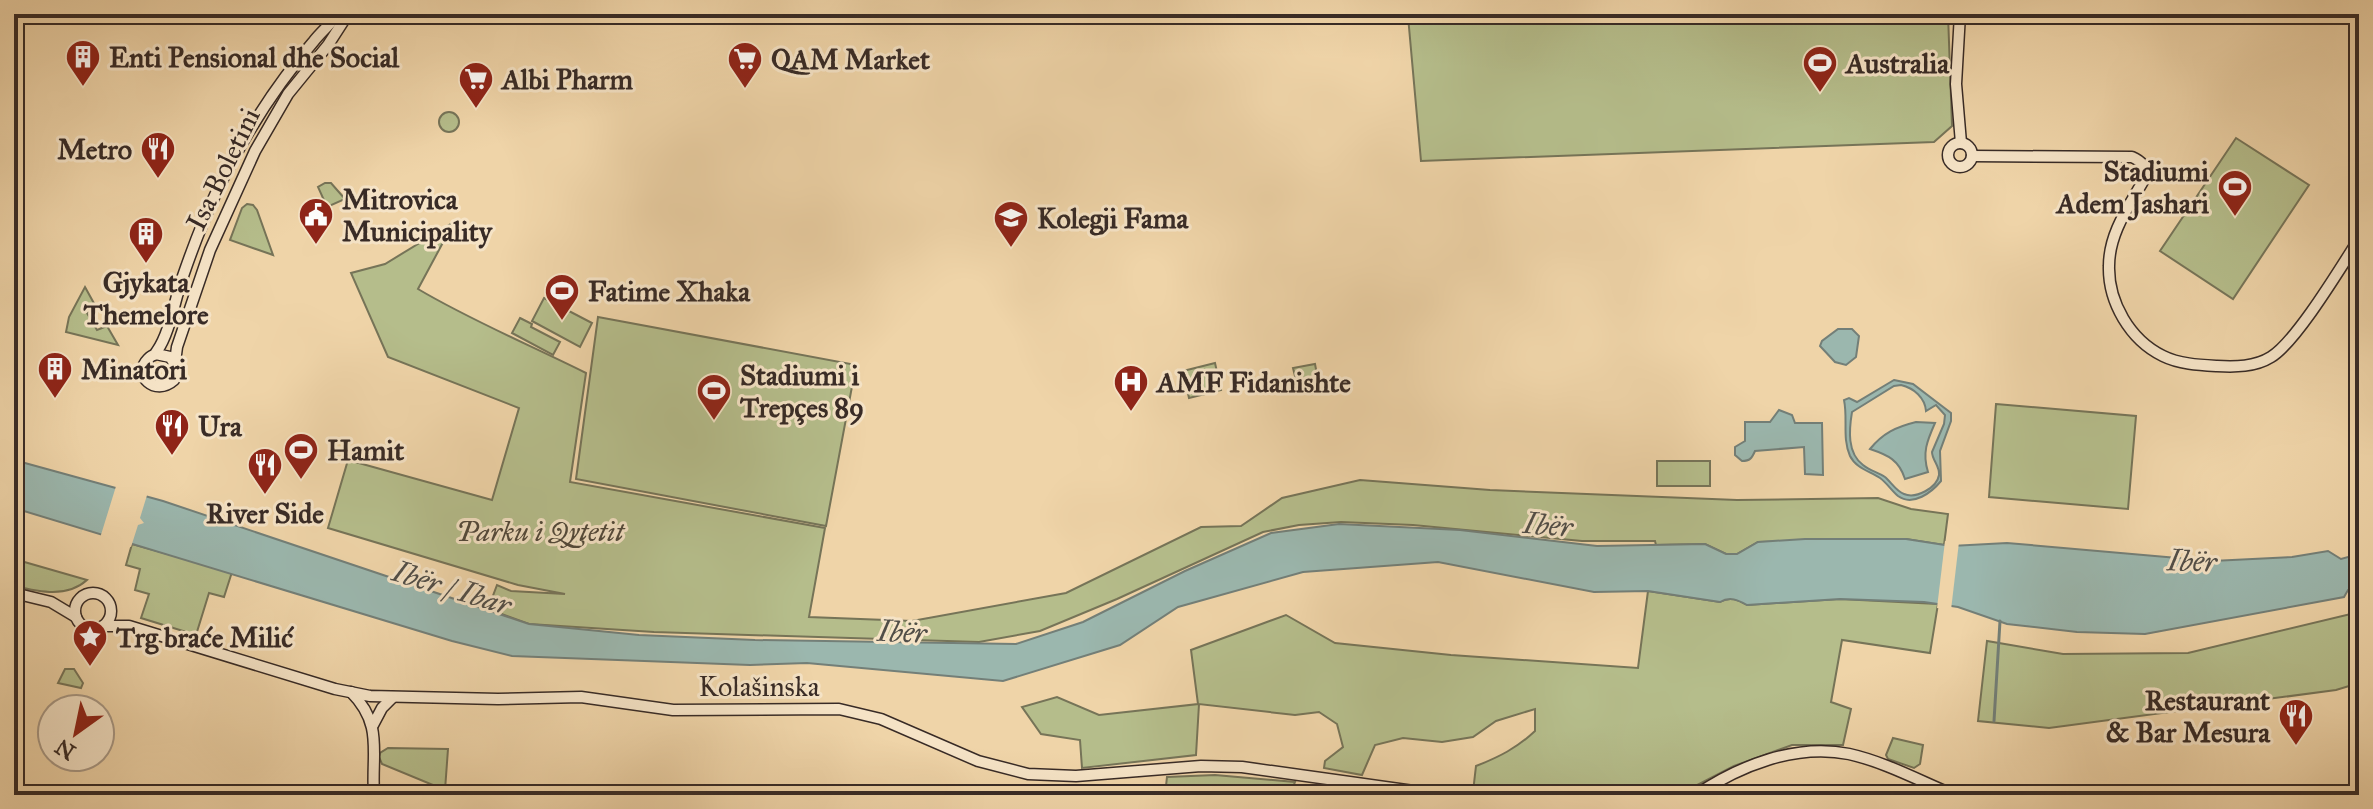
<svg xmlns="http://www.w3.org/2000/svg" width="2373" height="809" font-family="'IM FELL Great Primer',serif">
  <style>
    .green { fill: #b5bd8b; stroke: #767458; stroke-width: 2 }
    .water { fill: #9bb7ae; stroke: #737f78; stroke-width: 2; fill-rule: evenodd }
    .pier { fill: #efd4a8 }
    .lines { fill: none; stroke-linecap: round; stroke-linejoin: round }
    .stream { stroke: #737f78; stroke-width: 3 }
    .secondary-casing { stroke: #382b26; stroke-width: 13 }
    .secondary { stroke: #f5e3c6; stroke-width: 10 }
    .labels { text-anchor: middle; dominant-baseline: central; stroke-width: 6; stroke-linejoin: round; paint-order: stroke }
    .poi-label { font-size: 28px; font-weight: bold; fill: #382b26; stroke: #f5e3c6; text-anchor: start }
    .street-label { font-size: 28px; fill: #382b26; stroke: #f5e3c6 }
    .park-label { font-size: 28px; font-style: italic; fill: #51483a; stroke: #f5e3c6 }
    .water-label { font-size: 30px; font-style: italic; fill: #514e48; stroke: #f5e3c6 }
  </style>
  <rect width="100%" height="100%" fill="#efd4a8"/>
  <filter id="stains"><feTurbulence type="fractalNoise" baseFrequency=".0025" numOctaves="4"/><feColorMatrix values="0 0 0 0 .2 0 0 0 0 .09 0 0 0 0 .02 0 0 0 .5 -.17"/></filter>
  <radialGradient id="worn" r=".72"><stop offset=".6" stop-color="#630" stop-opacity="0"/><stop offset="1" stop-color="#630" stop-opacity=".3"/></radialGradient>
  <!-- green -->
  <g class="green">
    <polygon points="1562,14 1948,14 1952,126 1934,142 1421,161 1408,16"/>
    <circle cx="449" cy="122" r="10"/>
    <polygon points="2236,138 2309,185 2233,299 2160,251"/>
    <polygon points="325,183 331,183 345,199 327,207 318,187"/>
    <polygon points="247,204 253,205 257,210 273,255 230,240 242,208"/>
    <path d="M454,222L418,289C472,321 530,345 586,373L570,482L825,528L809,617L912,621L1066,593L1201,527L1241,526L1282,498L1360,480L1490,490L1737,500L1878,498L1911,509L1948,514L1944,545L1906,539L1758,542L1737,554H1726L1705,544L1656,545L1655,541H1582L1413,525L1341,522L1299,525L1263,532L1117,599L1040,631L979,642L654,632L529,624L488,609L497,585L511,591L565,594L518,585L328,528L348,460L492,500L519,408L388,357L351,273L385,264Z"/>
    <polygon points="85,287 96,307 87,313 97,330 107,326 118,345 66,332 69,317"/>
    <polygon points="544,298 592,323 580,347 532,321"/>
    <polygon points="598,317 856,365 826,526 576,479"/>
    <polygon points="520,318 532,324 531,327 560,342 553,355 512,333"/>
    <polygon points="1215,363 1221,390 1189,398 1183,371"/>
    <polygon points="1315,364 1318,380 1297,384 1293,368"/>
    <polygon points="1996,404 2136,416 2128,509 1989,497"/>
    <rect x="1657" y="461" width="53" height="25"/>
    <polygon points="132,544 232,572 224,597 209,593 196,635 141,618 149,594 135,590 140,569 126,565"/>
    <path d="M14,559L87,580C67,598 40,592 14,586Z"/>
    <path d="M1648,591L1720,602C1730,596 1738,600 1747,605L1840,599L1938,604L1930,653L1842,640L1831,702L1851,709L1843,745H1792L1734,766L1678,795H1487L1473,792L1476,766C1499,757 1517,748 1535,731V709L1496,721L1473,737L1442,742L1403,738L1375,745L1362,775L1324,768L1325,761L1343,747L1337,724L1319,712L1295,715L1199,704L1196,755L1082,768L1080,740L1041,734L1022,707L1057,697L1099,715L1198,704L1191,650L1286,615L1335,643L1451,655L1638,668Z"/>
    <polygon points="2359,612 2359,683 2336,690 2049,728 1978,721 1987,641 2063,654 2188,653"/>
    <polygon points="65,669 74,669 83,683 81,688 58,683"/>
    <polygon points="1893,738 1923,745 1920,764 1914,768 1888,759 1886,755"/>
    <polygon points="388,748 448,749 445,790 382,764 379,757 380,753"/>
    <polygon points="1215,775 1295,782 1291,792 1280,790 1277,795 1165,795 1167,777"/>
  </g>
  <!-- water -->
  <g class="water">
    <polygon points="1838,329 1852,329 1859,336 1856,357 1846,365 1835,362 1820,346 1822,341"/>
    <path d="M1894,380L1913,384L1951,413V421L1940,451L1941,481C1932,492 1913,507 1898,496C1891,490 1887,483 1880,478C1869,471 1856,468 1850,456C1842,438 1848,419 1844,400L1849,398L1857,402ZM1901,385C1914,388 1925,398 1926,411L1936,405L1945,415L1944,424L1932,452C1932,460 1940,466 1939,475C1937,488 1916,499 1904,494C1896,491 1891,482 1885,477C1878,472 1870,471 1863,465C1847,453 1849,430 1852,412L1894,386Z"/>
    <path d="M1779,410L1792,415L1795,423H1822L1823,475L1805,474L1804,447L1755,451C1752,458 1750,461 1742,461L1735,455V447L1745,441V422H1770Z"/>
    <path d="M1916,422L1935,423C1927,441 1922,453 1928,472L1905,479C1899,460 1888,455 1870,449C1883,433 1896,427 1916,422Z"/>
    <path d="M14,460L163,501L529,624L639,635L755,640L1016,644L1083,622L1185,571L1271,533L1339,524L1460,530L1597,546L1705,544L1726,554H1737L1758,542L1805,539H1906L1951,546L2007,543L2212,561L2292,557L2328,551L2341,559L2359,554V587L2348,590L2344,597L2145,634L2077,632L2007,624L1958,607L1924,602L1840,599L1747,605C1738,600 1730,596 1720,602L1648,591L1594,592L1438,562L1303,572L1178,607L1120,645L1003,681L807,663L750,665L512,656L452,641L14,508Z"/>
  </g>
  <!-- pier -->
  <g class="pier">
    <polygon points="117,483 148,492 140,518 144,523 138,525 131,547 100,538"/>
    <polygon points="1945,541 1959,542 1951,610 1937,608"/>
  </g>
  <g class="lines">
    <!-- stream -->
    <polyline class="stream" points="1994,721 2000,621"/>
    <defs>
      <g id="secondary">
        <polyline points="1960,14 1956,84 1961,143"/>
        <circle cx="1960" cy="155" r="12"/>
        <path d="M1972,156L2132,157C2141,161 2147,166 2146,176C2130,205 2109,232 2109,266C2108,302 2130,340 2163,356C2179,364 2199,365 2217,366C2235,367 2255,367 2271,357C2296,342 2341,267 2359,239"/>
        <path d="M156,354L170,357L176,366L174,380C155,397 132,375 148,359C155,352 152,359 157,351C170,333 175,298 183,276C193,247 204,218 217,191C243,137 275,86 314,41C321,32 331,24 338,14"/>
        <polyline points="175,362 177,347 210,250 255,151 288,94 328,45 348,14"/>
        <circle cx="93" cy="611" r="18"/>
        <polyline points="14,593 51,602 76,617"/>
        <polyline points="103,626 129,626 335,689 370,696 498,699 581,697 673,710 839,709 881,719 978,761 1028,774 1076,776 1201,766 1242,767 1442,795"/>
        <path d="M351,692C384,725 371,753 374,795"/>
        <polyline points="373,725 382,708 393,697"/>
        <path d="M1696,795C1739,766 1796,743 1849,754C1885,762 1920,781 1954,795"/>
      </g>
    </defs>
    <!-- secondary casing -->
    <use href="#secondary" class="secondary-casing"/>
    <!-- secondary -->
    <use href="#secondary" class="secondary"/>
  </g>
  <!-- icons -->
  <defs>
    <symbol id="building-pin" viewBox="-11 -11 22 30"><path d="M0 17L-7.5 6A9.5 9.5 0 1 1 7.5 6Z" fill="#8f2418" stroke="#f5e3c6"/><path d="M-4-6H4V6H1V3H-1V6H-4ZM-2.5-4.3h1.7v1.8h-1.7ZM.8-4.3h1.7v1.8H.8ZM-2.5-1h1.7V.8h-1.7ZM.8-1h1.7V.8H.8Z" fill="#fff"/></symbol>
    <symbol id="supermarket-pin" viewBox="-11 -11 22 30"><path d="M0 17L-7.5 6A9.5 9.5 0 1 1 7.5 6Z" fill="#8f2418" stroke="#f5e3c6"/><path d="M-6-5.5h2.5l.6 2H6L4.5 2H-2.5L-4.4-4H-6ZM-1.5 3.2a1.3 1.3 0 1 0 .1 0ZM3 3.2a1.3 1.3 0 1 0 .1 0Z" fill="#fff"/></symbol>
    <symbol id="stadium-pin" viewBox="-11 -11 22 30"><path d="M0 17L-7.5 6A9.5 9.5 0 1 1 7.5 6Z" fill="#8f2418" stroke="#f5e3c6"/><path d="M0-5a6.5 5 0 1 0 0 10a6.5 5 0 1 0 0-10ZM-3.5-1.8h7v3.6h-7Z" fill="#fff"/></symbol>
    <symbol id="restaurant-pin" viewBox="-11 -11 22 30"><path d="M0 17L-7.5 6A9.5 9.5 0 1 1 7.5 6Z" fill="#8f2418" stroke="#f5e3c6"/><path d="M-5-6h1v4h1v-4h1v4h1v-4h1v5L-1.5 .5V6h-2V.5L-5-1ZM5-6V6H3V1.5H1.5Q1.5-4 5-6Z" fill="#fff"/></symbol>
    <symbol id="civic-pin" viewBox="-11 -11 22 30"><path d="M0 17L-7.5 6A9.5 9.5 0 1 1 7.5 6Z" fill="#8f2418" stroke="#f5e3c6"/><path d="M-.6-6.5H3V-4.5H.6V-3L4-1V1h2V6H-6V1h2V-1L-.6-3ZM-1.2 2.5V6h2.4V2.5Z" fill="#fff"/></symbol>
    <symbol id="university-pin" viewBox="-11 -11 22 30"><path d="M0 17L-7.5 6A9.5 9.5 0 1 1 7.5 6Z" fill="#8f2418" stroke="#f5e3c6"/><path d="M0-5L7-2L0 1L-7-2ZM-4 1L0 2.5L4 1V4Q0 6-4 4Z" fill="#fff"/></symbol>
    <symbol id="hospital-pin" viewBox="-11 -11 22 30"><path d="M0 17L-7.5 6A9.5 9.5 0 1 1 7.5 6Z" fill="#8f2418" stroke="#f5e3c6"/><path d="M-5-5h3v3.5h4V-5h3V5h-3V1.5h-4V5h-3Z" fill="#fff"/></symbol>
    <symbol id="sight-pin" viewBox="-11 -11 22 30"><path d="M0 17L-7.5 6A9.5 9.5 0 1 1 7.5 6Z" fill="#8f2418" stroke="#f5e3c6"/><path d="M0-6L1.8-2.2L6-1.7L2.9 1.2L3.7 5.4L0 3.3L-3.7 5.4L-2.9 1.2L-6-1.7L-1.8-2.2Z" fill="#fff"/></symbol>
  </defs>
  <g fill-rule="evenodd">
    <use href="#building-pin" x="63" y="37" width="40" height="54"/>
    <use href="#supermarket-pin" x="725" y="39" width="40" height="54"/>
    <use href="#stadium-pin" x="1800" y="43" width="40" height="54"/>
    <use href="#supermarket-pin" x="456" y="59" width="40" height="54"/>
    <use href="#restaurant-pin" x="138" y="129" width="40" height="54"/>
    <use href="#stadium-pin" x="2215" y="167" width="40" height="54"/>
    <use href="#civic-pin" x="296" y="195" width="40" height="54"/>
    <use href="#university-pin" x="991" y="198" width="40" height="54"/>
    <use href="#building-pin" x="126" y="214" width="40" height="54"/>
    <use href="#stadium-pin" x="542" y="271" width="40" height="54"/>
    <use href="#building-pin" x="35" y="349" width="40" height="54"/>
    <use href="#hospital-pin" x="1111" y="362" width="40" height="54"/>
    <use href="#stadium-pin" x="694" y="371" width="40" height="54"/>
    <use href="#restaurant-pin" x="152" y="406" width="40" height="54"/>
    <use href="#stadium-pin" x="281" y="430" width="40" height="54"/>
    <use href="#restaurant-pin" x="245" y="445" width="40" height="54"/>
    <use href="#sight-pin" x="70" y="617" width="40" height="54"/>
    <use href="#restaurant-pin" x="2276" y="696" width="40" height="54"/>
  </g>
  <g class="labels">
    <!-- poi labels -->
    <g class="poi-label">
      <text x="109" y="57">Enti Pensional dhe Social</text>
      <text x="771" y="59">QAM Market</text>
      <text x="1846" y="63">Australia</text>
      <text x="502" y="79">Albi Pharm</text>
      <text x="132" y="149" text-anchor="end">Metro</text>
      <text x="2209" y="171" text-anchor="end">Stadiumi<tspan x="2209" dy="32">Adem Jashari</tspan></text>
      <text x="342" y="199">Mitrovica<tspan x="342" dy="32">Municipality</tspan></text>
      <text x="1037" y="218">Kolegji Fama</text>
      <text x="146" y="282" text-anchor="middle">Gjykata<tspan x="146" dy="32">Themelore</tspan></text>
      <text x="588" y="291">Fatime Xhaka</text>
      <text x="81" y="369">Minatori</text>
      <text x="740" y="375">Stadiumi i<tspan x="740" dy="32">Trepçes 89</tspan></text>
      <text x="1157" y="382">AMF Fidanishte</text>
      <text x="198" y="426">Ura</text>
      <text x="327" y="450">Hamit</text>
      <text x="265" y="513" text-anchor="middle">River Side</text>
      <text x="116" y="637">Trg braće Milić</text>
      <text x="2270" y="700" text-anchor="end">Restaurant<tspan x="2270" dy="32">&amp; Bar Mesura</tspan></text>
    </g>
    <!-- street labels -->
    <g class="street-label">
      <text transform="translate(223 169) rotate(-64)">Isa Boletini</text>
      <text x="759" y="686">Kolašinska</text>
    </g>
    <!-- park labels -->
    <g class="park-label">
      <text x="540" y="531">Parku i Qytetit</text>
    </g>
    <!-- water labels -->
    <g class="water-label">
      <text transform="translate(1548 525) rotate(5)">Ibër</text>
      <text transform="translate(2192 561) rotate(2)">Ibër</text>
      <text transform="translate(452 588) rotate(17)">Ibër / Ibar</text>
      <text transform="translate(902 632) rotate(3)">Ibër</text>
    </g>
  </g>
  <!-- margin -->
  <rect width="2373" height="809" fill="none" stroke="#efd4a8" stroke-width="48"/>
  <rect x="16" y="16" width="2341" height="777" fill="none" stroke="#382b26" stroke-width="4"/>
  <rect x="24" y="24" width="2325" height="761" fill="none" stroke="#382b26" stroke-width="2"/>
  <!-- north arrow -->
  <g transform="translate(76 733) rotate(213)"><circle r="38" fill="#f5e3c6" stroke="#a99986" stroke-width="2"/>
  <path d="M0-6L14 30L0 20L-14 30Z" fill="#8f2418"/>
  <text y="-12" font-size="22" font-weight="bold" text-anchor="middle" fill="#382b26">N</text>
  </g>
  <rect width="100%" height="100%" filter="url(#stains)"/>
  <rect width="100%" height="100%" fill="url(#worn)"/>
</svg>
